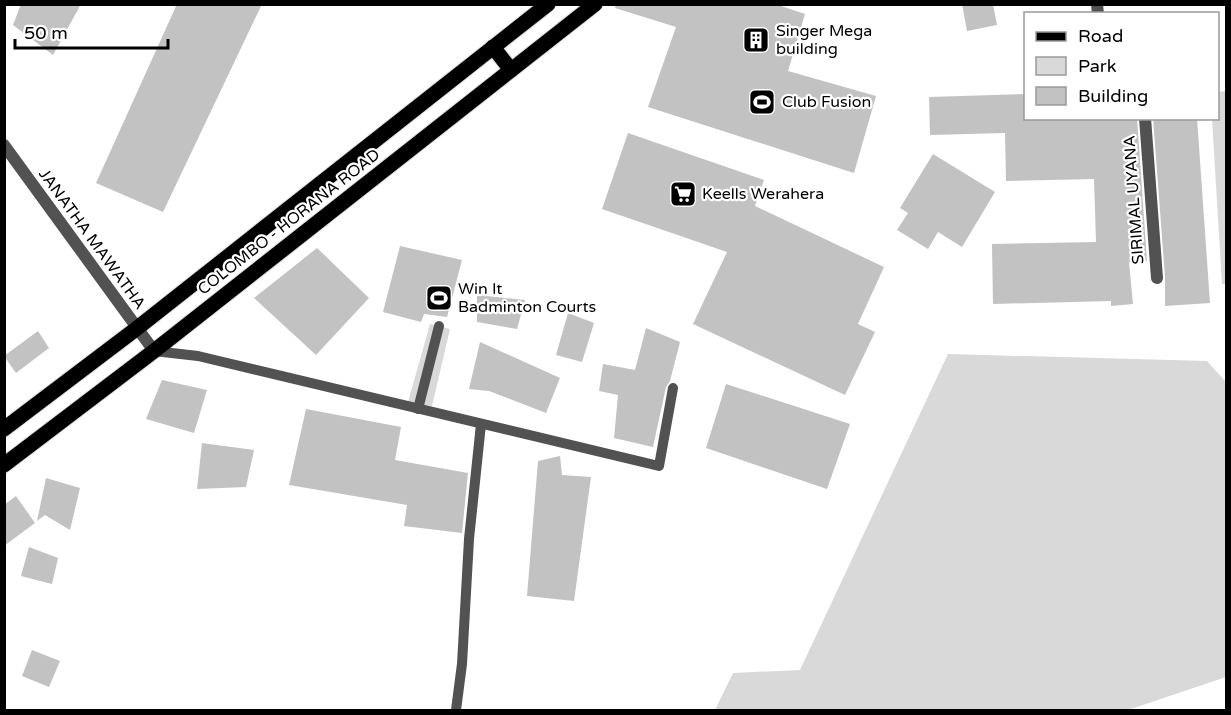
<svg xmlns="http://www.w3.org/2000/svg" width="1231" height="715" font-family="'Varela Round',sans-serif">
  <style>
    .green { fill: #d9d9d9 }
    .building { fill: #c2c2c2 }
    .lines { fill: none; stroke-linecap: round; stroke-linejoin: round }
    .primary-casing { stroke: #dbdbdb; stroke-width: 17 }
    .service { stroke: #525252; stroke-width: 10 }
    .minor { stroke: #525252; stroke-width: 12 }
    .primary { stroke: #000; stroke-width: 15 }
    .labels { text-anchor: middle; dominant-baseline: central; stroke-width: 4.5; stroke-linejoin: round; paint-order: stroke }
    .poi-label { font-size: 16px; fill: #000; stroke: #fff; text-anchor: start }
    .street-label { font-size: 16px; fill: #000; stroke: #fff }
  </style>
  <rect width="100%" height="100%" fill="#fff"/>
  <!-- green -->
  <g class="green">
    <polygon points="1226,91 1226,284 1222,284 1212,119 1218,118 1218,92"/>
    <polygon points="430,324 450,329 432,406 408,402"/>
    <polygon points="948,354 1207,361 1226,382 1226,677 1128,710 715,710 733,673 800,670"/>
  </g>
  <!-- building -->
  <g class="building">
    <polygon points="21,4 81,4 53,55 13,25"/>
    <polygon points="177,4 262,4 163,212 96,183"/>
    <polygon points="616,4 775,4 805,14 788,71 876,96 854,173 648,107 676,27 615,8"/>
    <polygon points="962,4 993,4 997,25 967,31"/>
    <polygon points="1026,94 1026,118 1137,118 1147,261 1129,262 1133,304 1111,306 1111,301 993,304 992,244 1096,242 1094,179 1006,181 1005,133 930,135 929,97"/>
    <polygon points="1153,118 1197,118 1210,303 1165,306 1165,277"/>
    <polygon points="628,133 764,180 755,206 884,267 858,324 875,332 845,395 693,324 727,252 602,209"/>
    <polygon points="933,154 995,192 962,247 938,232 928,249 897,230 908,213 900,208"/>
    <polygon points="400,246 462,260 447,317 424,314 421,322 383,312"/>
    <polygon points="317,248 369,298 316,355 254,298"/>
    <polygon points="477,295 525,300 517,329 477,322"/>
    <polygon points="568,313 594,323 582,362 556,355"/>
    <polygon points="646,328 680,342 670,381 666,387 653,447 614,438 618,395 599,391 603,364 635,370"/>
    <polygon points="38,331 49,348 16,373 4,356"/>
    <polygon points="480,342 560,378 546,413 489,391 469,389"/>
    <polygon points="162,380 207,390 194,433 146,419"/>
    <polygon points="726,384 850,424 827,489 706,448"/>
    <polygon points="306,409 401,427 395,460 468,473 462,533 404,526 407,505 289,485"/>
    <polygon points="202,443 254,450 246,487 197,489"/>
    <polygon points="560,456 562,475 591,477 574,601 527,596 538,461"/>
    <polygon points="46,478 80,488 70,530 45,515 37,521"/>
    <polygon points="16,496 35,523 4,546 4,505"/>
    <polygon points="29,547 58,558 52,584 21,576"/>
    <polygon points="32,650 60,661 49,687 22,676"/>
  </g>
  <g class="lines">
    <defs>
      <g id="primary">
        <polyline points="493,47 511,70"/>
        <polyline points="4,429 136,329 548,4"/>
        <polyline points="4,465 154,351 595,4"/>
      </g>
    </defs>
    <!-- primary casing -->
    <use href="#primary" class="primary-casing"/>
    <!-- service -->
    <g class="service">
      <polyline points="154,351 198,356 659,466 673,388"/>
      <polyline points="418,409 439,326"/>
      <polyline points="456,710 462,664 469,539 481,424"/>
    </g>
    <!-- minor -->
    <g class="minor">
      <polyline points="1097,4 1098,14"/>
      <polyline points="1145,118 1157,278"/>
      <polyline points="4,145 154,351"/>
    </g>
    <!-- primary -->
    <use href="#primary" class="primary"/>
  </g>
  <!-- icons -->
  <defs>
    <symbol id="building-square" viewBox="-11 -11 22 22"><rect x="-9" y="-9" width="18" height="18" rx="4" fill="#000" stroke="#fff"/><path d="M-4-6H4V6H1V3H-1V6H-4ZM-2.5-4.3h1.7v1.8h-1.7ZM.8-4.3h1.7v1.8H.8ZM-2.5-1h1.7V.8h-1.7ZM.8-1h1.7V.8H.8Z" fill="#fff"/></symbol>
    <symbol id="stadium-square" viewBox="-11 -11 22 22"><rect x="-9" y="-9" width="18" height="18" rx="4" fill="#000" stroke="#fff"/><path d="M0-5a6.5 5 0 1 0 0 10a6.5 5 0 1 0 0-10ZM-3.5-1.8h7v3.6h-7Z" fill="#fff"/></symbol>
    <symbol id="supermarket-square" viewBox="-11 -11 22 22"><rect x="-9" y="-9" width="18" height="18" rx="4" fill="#000" stroke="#fff"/><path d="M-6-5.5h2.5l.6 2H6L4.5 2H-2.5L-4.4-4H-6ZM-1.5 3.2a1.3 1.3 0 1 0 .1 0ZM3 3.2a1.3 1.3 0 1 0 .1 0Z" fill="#fff"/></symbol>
  </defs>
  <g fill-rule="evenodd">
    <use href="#building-square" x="741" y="25" width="30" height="30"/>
    <use href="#stadium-square" x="747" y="87" width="30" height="30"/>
    <use href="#supermarket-square" x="668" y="179" width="30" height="30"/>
    <use href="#stadium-square" x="424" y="283" width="30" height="30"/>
  </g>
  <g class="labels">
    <!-- poi labels -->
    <g class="poi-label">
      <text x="776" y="31">Singer Mega<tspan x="776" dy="18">building</tspan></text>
      <text x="782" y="102">Club Fusion</text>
      <text x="702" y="194">Keells Werahera</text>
      <text x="458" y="289">Win It<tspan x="458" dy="18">Badminton Courts</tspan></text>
    </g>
    <!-- street labels -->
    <g class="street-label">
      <text transform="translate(1134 200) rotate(-94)">SIRIMAL UYANA</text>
      <text transform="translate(289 222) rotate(-38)">COLOMBO - HORANA ROAD</text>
      <text transform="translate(92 239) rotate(54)">JANATHA MAWATHA</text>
    </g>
  </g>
  <!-- border -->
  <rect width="1231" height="715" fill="none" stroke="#000000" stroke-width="12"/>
  <!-- legend -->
  <rect x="1024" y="12" width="195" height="108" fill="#ffffff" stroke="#999999" stroke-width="1.5"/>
  <rect x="1036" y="32" width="30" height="9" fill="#000000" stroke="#999999" stroke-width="1.5"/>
  <text x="1078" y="42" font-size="18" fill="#000000">Road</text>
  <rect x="1036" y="57" width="30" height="18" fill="#d9d9d9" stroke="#999999" stroke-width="1.5"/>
  <text x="1078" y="72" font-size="18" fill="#000000">Park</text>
  <rect x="1036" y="87" width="30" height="18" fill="#c2c2c2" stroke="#999999" stroke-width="1.5"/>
  <text x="1078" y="102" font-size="18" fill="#000000">Building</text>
  <!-- scale -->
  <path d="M15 39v9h153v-9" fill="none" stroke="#000000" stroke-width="3"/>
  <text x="24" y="39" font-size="18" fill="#000000" stroke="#ffffff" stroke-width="4.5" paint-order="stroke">50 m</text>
</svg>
